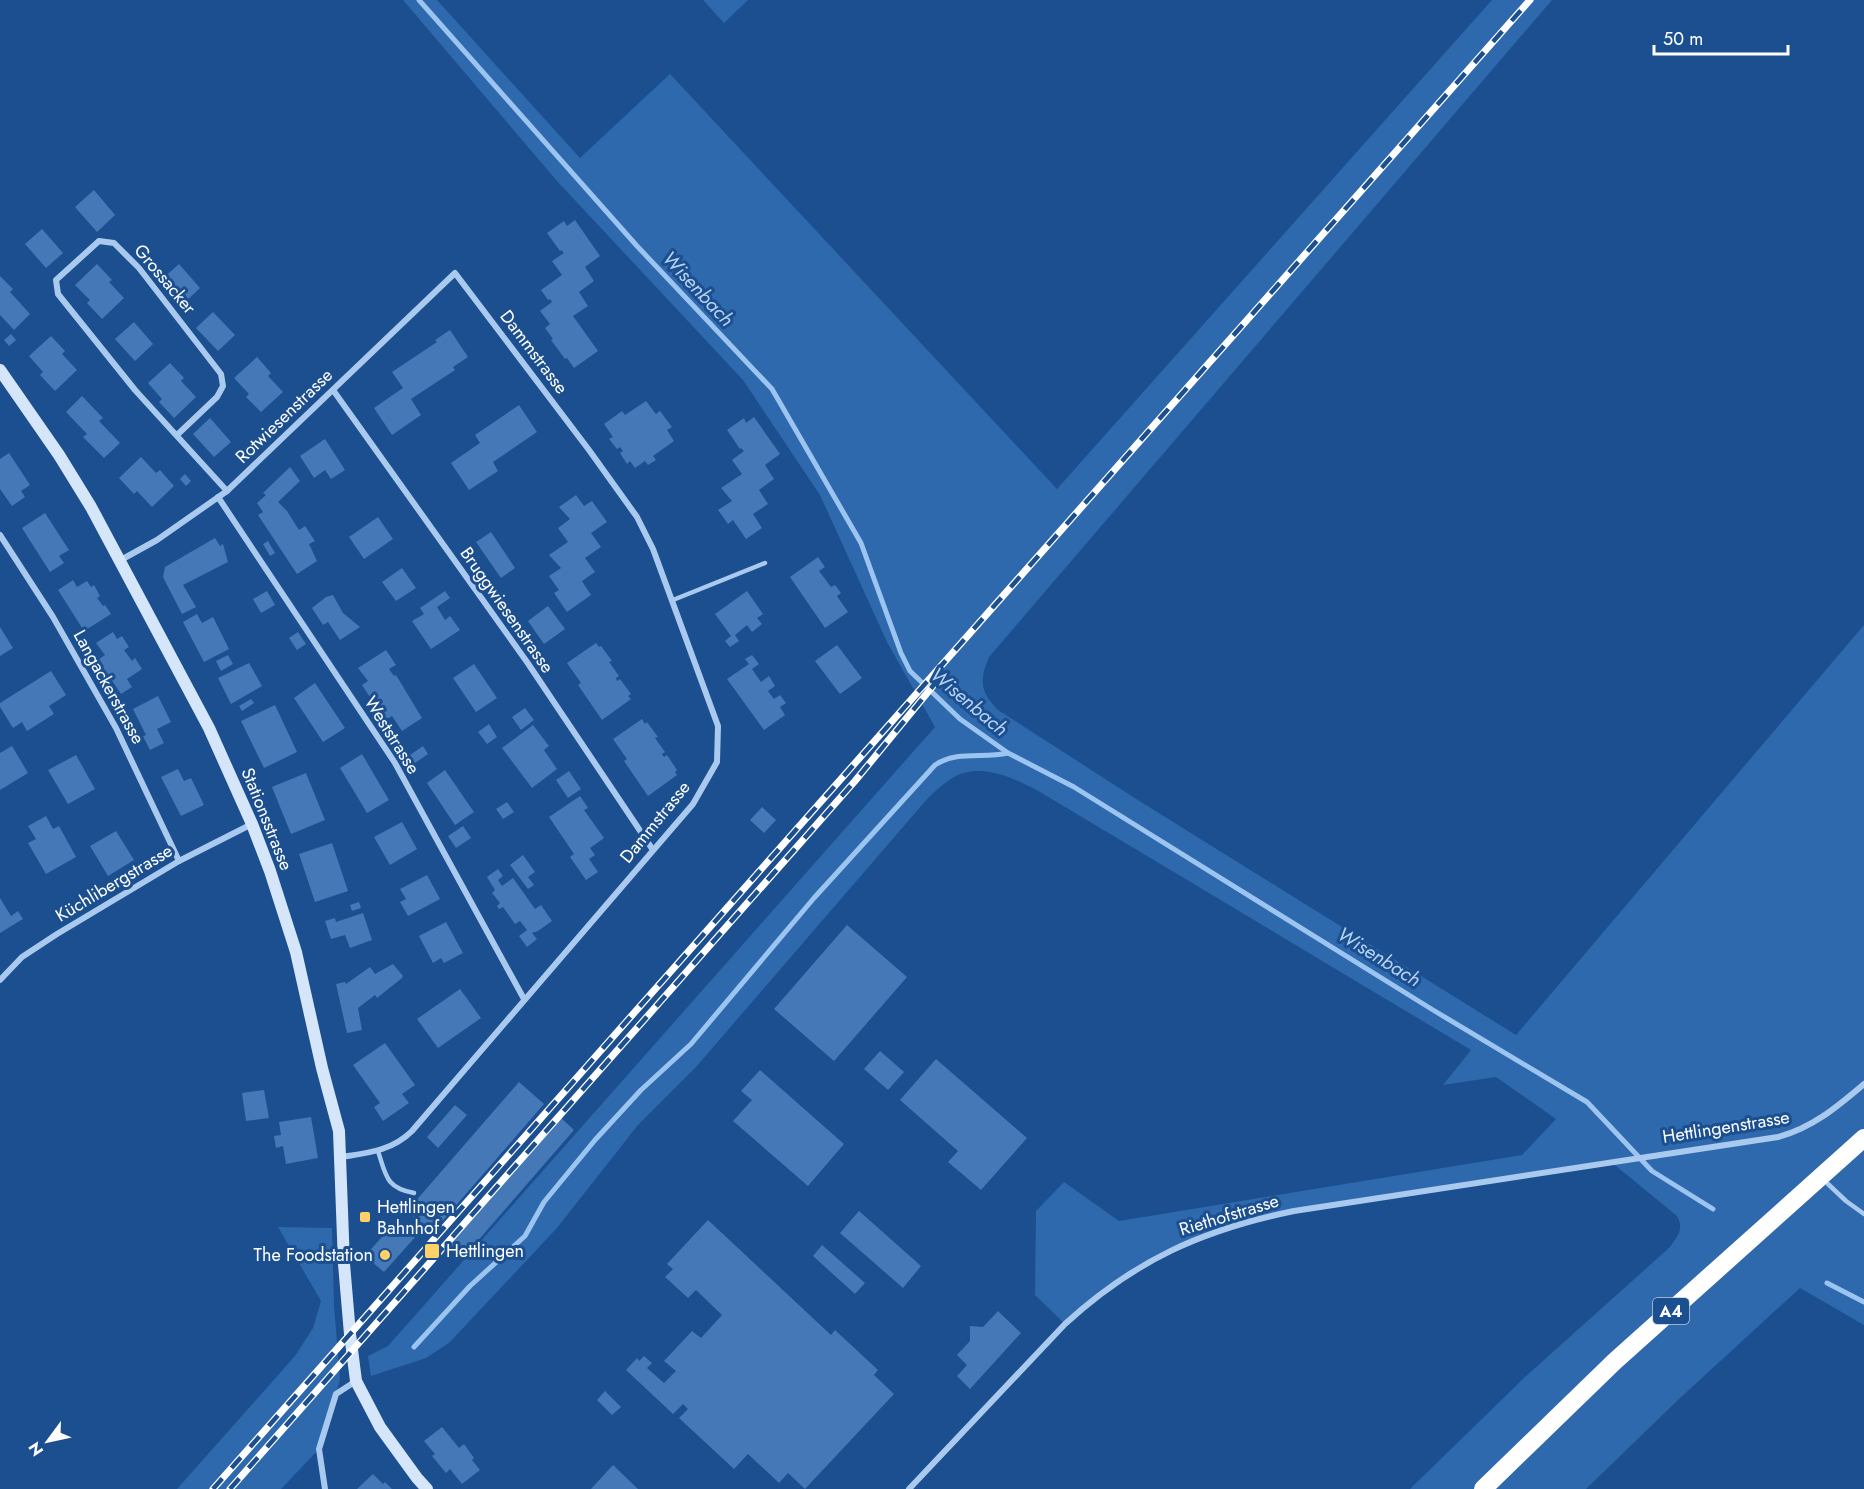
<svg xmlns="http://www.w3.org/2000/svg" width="1864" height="1489" font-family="Jost,sans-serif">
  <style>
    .green { fill: #2e69ad }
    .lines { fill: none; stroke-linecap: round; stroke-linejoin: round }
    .stream { stroke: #9cc4f0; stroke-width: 5 }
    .building { fill: #4478b7 }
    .lane { stroke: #a9c9ee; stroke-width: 4.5 }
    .street { stroke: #a9c9ee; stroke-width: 6 }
    .secondary { stroke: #d6e6fa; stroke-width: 12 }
    .highway { stroke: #fff; stroke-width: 18 }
    .rail-casing { stroke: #fff; stroke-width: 7 }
    .rail { stroke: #1b4f8f; stroke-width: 4.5; stroke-dasharray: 14; stroke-linecap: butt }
    .poi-dot { fill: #ffd166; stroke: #1b4f8f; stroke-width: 2 }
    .labels { text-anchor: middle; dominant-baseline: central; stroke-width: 6; stroke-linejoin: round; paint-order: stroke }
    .shield { fill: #1b4f8f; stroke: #bbcadd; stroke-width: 1.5 }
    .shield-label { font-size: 16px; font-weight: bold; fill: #fff }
    .street-label { font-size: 18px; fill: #fff; stroke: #1b4f8f }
    .poi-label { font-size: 18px; fill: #fff; stroke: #1b4f8f; text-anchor: start }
    .water-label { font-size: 20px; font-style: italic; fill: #b5d3f5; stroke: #1b4f8f }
  </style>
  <rect width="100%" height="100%" fill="#1b4f8f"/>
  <!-- green -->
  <g class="green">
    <path d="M403,0H437L580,158L670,74L1057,489L1492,0H1552L989,657C979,681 980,691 998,710L1141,802L1516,1035L1864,625V1325L1800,1288L1678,1400L1586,1489H1410L1525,1377L1670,1247C1678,1236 1684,1228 1677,1216L1610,1161L1294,1211L1223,1229L1134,1270L1065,1324L1035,1295L1036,1211L1064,1182L1119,1221L1522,1155L1556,1119L1496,1077L1443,1085L1471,1050L1035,789C1013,778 988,766 963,773C950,777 938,789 928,798L696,1067L638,1125L557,1228L449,1343L426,1358L371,1376L368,1356L388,1346L935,727L887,642L820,495L743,380L557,181Z"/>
    <polygon points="703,0 748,0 724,23"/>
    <polygon points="278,1227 332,1228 334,1305 340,1380 319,1449 281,1489 177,1489 295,1356 313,1328 321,1301"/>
  </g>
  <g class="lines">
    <!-- stream -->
    <g class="stream">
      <polyline points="419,0 637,246 772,389 861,543 901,653 910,671 960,719 1008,753 1074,787 1433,1010 1587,1102 1652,1171 1713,1209"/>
      <polyline points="1827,1283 1864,1302"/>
      <path d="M414,1347L470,1286L525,1236L544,1202L595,1140L641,1090L691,1044L814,898L935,765C958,750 983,759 1008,753"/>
    </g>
  </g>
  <!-- building -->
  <g class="building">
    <polygon points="94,190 115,215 97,232 75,207"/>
    <polygon points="575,220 600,256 585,267 594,281 579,292 588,306 573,316 598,351 574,368 567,358 565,359 551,340 553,339 545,328 550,324 540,311 552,302 550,299 548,300 541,290 562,275 552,261 564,253 561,250 560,251 547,233 564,221 567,226"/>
    <polygon points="42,229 63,253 46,268 25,244"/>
    <polygon points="97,264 112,280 109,282 124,298 102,319 87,303 90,300 75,285"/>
    <polygon points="179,264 200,288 182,305 160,281"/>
    <polygon points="0,276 13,289 10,292 30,314 14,330 0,315"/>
    <polygon points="213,312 235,335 218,351 196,328"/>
    <polygon points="134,322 153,344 135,361 115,339"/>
    <polygon points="450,330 468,357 453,367 455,370 411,399 421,415 392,435 374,408 403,388 392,372 437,342 435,340"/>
    <polygon points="11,334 16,340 9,346 4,340"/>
    <polygon points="51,336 65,351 62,354 77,370 55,391 40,375 43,372 29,356"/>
    <polygon points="257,357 271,373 268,376 283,392 261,412 246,397 249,394 234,378"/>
    <polygon points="170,363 184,378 181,381 196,397 174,418 159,402 162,399 148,383"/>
    <polygon points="82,396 103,418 99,421 120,443 104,458 83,437 87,434 66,412"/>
    <polygon points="646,401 656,414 660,411 672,427 667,430 674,441 653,456 656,460 648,465 645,461 635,468 630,461 627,464 620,453 623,451 620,447 617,449 609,439 613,437 604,424 622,411 625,415"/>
    <polygon points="519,405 537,432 493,462 498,471 469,490 451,463 480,443 475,435"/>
    <polygon points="754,417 780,454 765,465 774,479 759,490 768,504 753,514 762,528 746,539 733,520 728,524 718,510 732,501 721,488 742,474 732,460 744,451 741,448 740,449 727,430 744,418 746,423"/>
    <polygon points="210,418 231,442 214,457 193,434"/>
    <polygon points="325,439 345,470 331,479 325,470 314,478 300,456"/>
    <polygon points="9,453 30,485 21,491 25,497 12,506 0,489 0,459"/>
    <polygon points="141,457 156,473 160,470 174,486 152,507 137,491 134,494 119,478"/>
    <polygon points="290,467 300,481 278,502 287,511 299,530 305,526 315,541 309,544 317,561 297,574 258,515 263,512 257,503 266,495 263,493"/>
    <polygon points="185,474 191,481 186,486 180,479"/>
    <polygon points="576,495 584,506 592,501 607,522 591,533 601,547 585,558 595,572 582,581 591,595 567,612 554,593 559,590 549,576 561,568 549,555 568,542 558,528 570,519 559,507"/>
    <polygon points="45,513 69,550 59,556 64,563 50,572 22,528"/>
    <polygon points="378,517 393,539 364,559 349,537"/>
    <polygon points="491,532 515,568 501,578 476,542"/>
    <polygon points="215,538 220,546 223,544 228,562 183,585 196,607 182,614 165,581 163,577 165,567"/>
    <polygon points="268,541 275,553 270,556 263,544"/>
    <polygon points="818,557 825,567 819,571 831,587 835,585 841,593 837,596 848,612 825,628 790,577"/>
    <polygon points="402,568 416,588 396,601 382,582"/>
    <polygon points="73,580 77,587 87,581 91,587 94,585 100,596 97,598 103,606 105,605 111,614 84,631 58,590"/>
    <polygon points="267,591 275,605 261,613 253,599"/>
    <polygon points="445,591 450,598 437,607 445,620 450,616 460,630 431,649 412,621 424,614 420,608"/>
    <polygon points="747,591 763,614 757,618 762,624 752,632 747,625 735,635 739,641 730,647 725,641 731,636 715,614"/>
    <polygon points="333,595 343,613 360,627 340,640 328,622 323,625 312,608 326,597"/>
    <polygon points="548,606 565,629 544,644 528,621"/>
    <polygon points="197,614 202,623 213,617 229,649 204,662 183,622"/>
    <polygon points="0,627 13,648 0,656"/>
    <polygon points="113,632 117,639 122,636 129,647 124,650 132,661 135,658 142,669 127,679 132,687 121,694 98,660 105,655 96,643"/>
    <polygon points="298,632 306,644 297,650 289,638"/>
    <polygon points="596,643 599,647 601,646 612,661 609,662 619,676 616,678 617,681 620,679 631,694 628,696 631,699 602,720 578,685 581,683 567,663"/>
    <polygon points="837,645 862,678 840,694 815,661"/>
    <polygon points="386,650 396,665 389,669 394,676 396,675 422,718 402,731 392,716 385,720 362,685 368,681 358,668"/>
    <polygon points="228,655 233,664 221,671 216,661"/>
    <polygon points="752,655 759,664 752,669 761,682 769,676 775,686 768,691 774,699 780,695 786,703 780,707 785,715 764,730 727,679 749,664 745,659"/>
    <polygon points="249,663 262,686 231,704 218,678"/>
    <polygon points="474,664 497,698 476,712 453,678"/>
    <polygon points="51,671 66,695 49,706 54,714 27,731 22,722 13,728 0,707 0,703"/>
    <polygon points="315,683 345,728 323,742 294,698"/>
    <polygon points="158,696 171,722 157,729 164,743 150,750 143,736 146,735 133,709"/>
    <polygon points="251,699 254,703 242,711 239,706"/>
    <polygon points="275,705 297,752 264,768 241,721"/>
    <polygon points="525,708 534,720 521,730 512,717"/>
    <polygon points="642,719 645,724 647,722 658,737 655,738 665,752 662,754 664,757 667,755 677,770 675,772 677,775 648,796 624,761 627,759 613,739"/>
    <polygon points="489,724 497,737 487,744 478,732"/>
    <polygon points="533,725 549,746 544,750 557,769 532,788 502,748"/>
    <polygon points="12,746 28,773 0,790 0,753"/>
    <polygon points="423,746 428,754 415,763 410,755"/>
    <polygon points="362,754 389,800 367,813 340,768"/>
    <polygon points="76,755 95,789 68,804 48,770"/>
    <polygon points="178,769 184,781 191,778 204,805 181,816 161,777"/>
    <polygon points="445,770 474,812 455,825 427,783"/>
    <polygon points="569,771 581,789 568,798 556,780"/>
    <polygon points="306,773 325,820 291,834 272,787"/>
    <polygon points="580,796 588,808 584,810 604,838 590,848 595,855 589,859 598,872 586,880 570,857 574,854 549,817"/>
    <polygon points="507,802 514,812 503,819 496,809"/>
    <polygon points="762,807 776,820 764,833 750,820"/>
    <polygon points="46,816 53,829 59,826 76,857 46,874 28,843 36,839 28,826"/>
    <polygon points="402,822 417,849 390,865 374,837"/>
    <polygon points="463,826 471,838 456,848 448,836"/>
    <polygon points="116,831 134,860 108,876 90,846"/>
    <polygon points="332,843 348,891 315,902 299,854"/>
    <polygon points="523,855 535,872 528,877 534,885 528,889 510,865"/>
    <polygon points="498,869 503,876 498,880 502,886 513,878 535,909 541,905 552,921 538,931 532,933 537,939 527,947 519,936 527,930 520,921 515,924 503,907 499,909 497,906 500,903 492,893 495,890 487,877"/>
    <polygon points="427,875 440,899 408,916 400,902 406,899 400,889"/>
    <polygon points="0,898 11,916 18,911 23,919 0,933"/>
    <polygon points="359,902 361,908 352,911 350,905"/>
    <polygon points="363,913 372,940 350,948 345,935 331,939 325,921 335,918 336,922"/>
    <polygon points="446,922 463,953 444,963 441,958 433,963 419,936"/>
    <polygon points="847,925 907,977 834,1061 774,1009"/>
    <polygon points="393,964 403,976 402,978 377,998 375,995 358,1008 362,1030 347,1033 336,984 345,982 346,984 370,967 375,974"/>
    <polygon points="460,989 481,1018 438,1048 417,1019"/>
    <polygon points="385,1043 415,1085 402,1094 409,1103 383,1121 374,1107 380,1103 353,1065"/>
    <polygon points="880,1051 904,1072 888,1090 864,1069"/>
    <polygon points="936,1059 1027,1138 981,1190 948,1162 958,1151 900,1100"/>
    <polygon points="760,1070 844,1144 808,1186 733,1121 752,1100 741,1091"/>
    <polygon points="519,1082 544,1104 432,1233 407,1211"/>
    <polygon points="264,1090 269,1118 246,1121 242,1093"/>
    <polygon points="455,1105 467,1115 438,1148 427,1137"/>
    <polygon points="311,1117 318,1158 286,1164 283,1146 276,1148 274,1136 281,1135 279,1122"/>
    <polygon points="560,1117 574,1130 462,1259 447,1246"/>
    <polygon points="859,1211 921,1266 903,1288 840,1233"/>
    <polygon points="398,1219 417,1235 384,1272 365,1256"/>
    <polygon points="708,1220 831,1335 835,1330 878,1370 874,1375 894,1394 805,1489 788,1473 779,1483 748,1454 734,1469 679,1418 688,1409 683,1404 673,1414 626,1370 637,1358 639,1361 644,1356 652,1363 647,1368 664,1383 676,1371 664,1361 692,1331 701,1338 722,1315 696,1290 688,1298 665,1277 673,1269 667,1264"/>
    <polygon points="822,1245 865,1283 855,1294 813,1256"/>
    <polygon points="998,1311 1021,1333 970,1389 957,1376 967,1365 957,1355 970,1341 970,1326 983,1327"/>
    <polygon points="605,1391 621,1407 612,1415 597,1400"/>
    <polygon points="442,1427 459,1448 464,1444 474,1458 472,1460 480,1470 462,1484 450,1469 446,1473 432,1456 435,1454 424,1441"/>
    <polygon points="613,1465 638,1489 591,1489"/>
    <polygon points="373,1474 383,1484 385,1482 392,1489 357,1489"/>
  </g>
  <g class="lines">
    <!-- lane -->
    <g class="lane">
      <polyline points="673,600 765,563"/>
      <path d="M378,1151C386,1176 386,1188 414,1193"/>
      <polyline points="1828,1184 1846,1201 1864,1214"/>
    </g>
    <!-- street -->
    <g class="street">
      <polyline points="333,390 527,662 653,850"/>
      <polyline points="177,435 217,397 223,386 221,374 139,268 114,243 99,241 56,280 58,294 135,390 227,491"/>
      <polyline points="218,497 395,763 524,999"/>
      <polyline points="0,535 53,617 116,728 179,861"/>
      <path d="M119,561L157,540L227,491L455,273L589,450L637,517L653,549L718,726L717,762L693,804L412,1131C392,1151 367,1153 341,1157"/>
      <polyline points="0,980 22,957 57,934 179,861 252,824"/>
      <polyline points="325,1489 319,1449 336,1394 356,1381"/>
      <path d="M909,1489L1065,1324C1135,1260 1202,1230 1294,1211L1778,1137C1812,1128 1837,1107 1864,1084"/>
    </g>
    <!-- secondary -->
    <polyline class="secondary" points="0,370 59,455 91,507 209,728 252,824 270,871 296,952 322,1068 339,1131 344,1264 350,1334 356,1381 380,1427 417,1478 427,1489"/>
    <!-- highway -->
    <polyline class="highway" points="1483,1489 1615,1361 1864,1138"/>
    <defs>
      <g id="rail">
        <polyline points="213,1489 1530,0"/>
        <polyline points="230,1489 855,781 937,681"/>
      </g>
    </defs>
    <!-- rail casing -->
    <use href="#rail" class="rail-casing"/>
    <!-- rail -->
    <use href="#rail" class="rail"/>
  </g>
  <!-- markers -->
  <g class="poi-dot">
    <rect x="359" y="1211" width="12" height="12" rx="3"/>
    <rect x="424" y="1243" width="16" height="16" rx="3"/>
    <circle cx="385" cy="1255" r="6"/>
  </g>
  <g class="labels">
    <!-- shield labels -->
    <rect class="shield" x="1653" y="1298" width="36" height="26" rx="4.5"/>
    <g class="shield-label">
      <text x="1671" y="1311">A4</text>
    </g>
    <!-- street labels -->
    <g class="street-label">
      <text transform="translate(165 279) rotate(50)">Grossacker</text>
      <text transform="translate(534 352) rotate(53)">Dammstrasse</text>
      <text transform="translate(284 416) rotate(-44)">Rotwiesenstrasse</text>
      <text transform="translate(507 610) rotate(55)">Bruggwiesenstrasse</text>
      <text transform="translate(109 687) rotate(61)">Langackerstrasse</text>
      <text transform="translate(392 735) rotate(58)">Weststrasse</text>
      <text transform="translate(267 819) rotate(68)">Stationsstrasse</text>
      <text transform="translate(655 822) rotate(-51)">Dammstrasse</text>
      <text transform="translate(114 883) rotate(-31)">Küchlibergstrasse</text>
      <text transform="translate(1726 1127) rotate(-9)">Hettlingenstrasse</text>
      <text transform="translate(1229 1215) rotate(-17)">Riethofstrasse</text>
    </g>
    <!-- poi labels -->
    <g class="poi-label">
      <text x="377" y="1207">Hettlingen<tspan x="377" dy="21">Bahnhof</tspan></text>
      <text x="446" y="1251">Hettlingen</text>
      <text x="373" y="1255" text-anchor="end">The Foodstation</text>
    </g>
    <!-- water labels -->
    <g class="water-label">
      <text transform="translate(698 289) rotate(47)">Wisenbach</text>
      <text transform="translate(969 702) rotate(40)">Wisenbach</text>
      <text transform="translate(1379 957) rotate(32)">Wisenbach</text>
    </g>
  </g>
  <!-- north arrow -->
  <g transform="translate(48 1441) rotate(237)" stroke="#1b4f8f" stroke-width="4.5" paint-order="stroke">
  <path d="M0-4.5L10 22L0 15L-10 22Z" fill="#ffffff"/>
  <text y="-9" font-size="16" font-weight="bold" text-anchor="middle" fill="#ffffff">N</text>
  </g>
  <!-- scale -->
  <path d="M1654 45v9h134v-9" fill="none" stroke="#ffffff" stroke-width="3"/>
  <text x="1663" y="45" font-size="18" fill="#ffffff" stroke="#1b4f8f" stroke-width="4.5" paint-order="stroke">50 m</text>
</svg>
